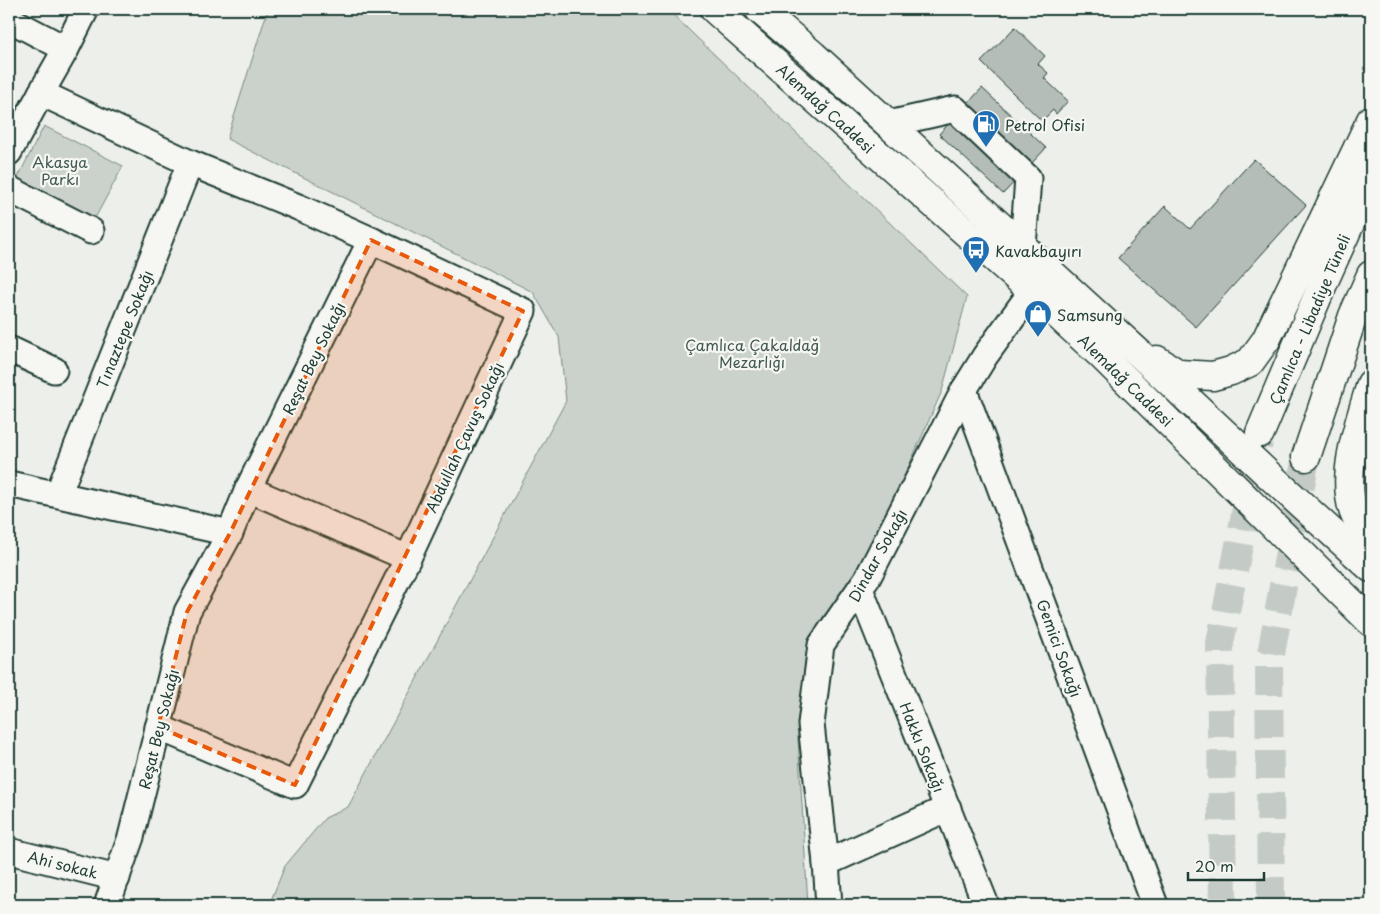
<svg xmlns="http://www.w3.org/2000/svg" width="1380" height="914" font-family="'Playpen Sans',sans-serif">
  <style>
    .green { fill: #cbd2cc; stroke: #758880 }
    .building { fill: #b4bdb8; stroke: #1f3d34 }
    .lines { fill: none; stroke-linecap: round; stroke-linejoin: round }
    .major-tunnel { stroke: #c4cbc6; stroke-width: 28; stroke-dasharray: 28 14; stroke-linecap: butt }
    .minor-casing { stroke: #1f3d34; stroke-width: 29 }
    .major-casing { stroke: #1f3d34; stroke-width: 31 }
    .minor { stroke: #f6f6f2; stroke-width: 25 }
    .major { stroke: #f6f6f2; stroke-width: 28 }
    .marked { fill: #e8590c; fill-opacity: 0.2; stroke: #e8590c; stroke-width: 4; stroke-dasharray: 10 6; stroke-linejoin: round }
    .labels { text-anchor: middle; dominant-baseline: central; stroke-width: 4.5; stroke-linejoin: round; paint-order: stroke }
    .street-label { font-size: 15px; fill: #1f3d34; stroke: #f6f6f2 }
    .poi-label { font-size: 15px; fill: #1f3d34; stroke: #f6f6f2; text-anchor: start }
    .park-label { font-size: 15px; fill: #415b52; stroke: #f6f6f2 }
  </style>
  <rect width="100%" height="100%" fill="#edefea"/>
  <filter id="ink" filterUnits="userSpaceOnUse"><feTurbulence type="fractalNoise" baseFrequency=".02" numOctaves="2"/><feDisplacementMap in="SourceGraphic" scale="10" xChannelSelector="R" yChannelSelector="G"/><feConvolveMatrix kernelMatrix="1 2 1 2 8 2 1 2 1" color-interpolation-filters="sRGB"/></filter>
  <g filter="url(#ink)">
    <!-- green -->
    <g class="green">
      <polygon points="268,9 667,9 967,297 942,391 862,571 823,617 806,662 798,738 808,905 269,905 285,866 325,818 348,807 566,401 559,337 533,292 227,139"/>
      <polygon points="44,126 123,166 93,222 15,183"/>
    </g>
    <!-- building -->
    <g class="building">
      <polygon points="1015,27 1045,56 1038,64 1048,73 1044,78 1068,101 1056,114 1053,110 1042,121 981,62"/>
      <polygon points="982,88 1046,148 1003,194 939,134"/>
      <polygon points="1254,159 1306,205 1196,327 1118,258 1165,206 1190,229"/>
    </g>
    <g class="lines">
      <!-- major-tunnel -->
      <g class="major-tunnel">
        <polyline points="1223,905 1220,643 1259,442"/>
        <polyline points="1271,905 1269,665 1306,457"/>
      </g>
      <defs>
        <g id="minor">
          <polyline points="86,9 66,49 41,93 190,163 298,207 371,240 248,489 230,533 187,612 131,837 107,905"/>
          <polyline points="9,19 66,49"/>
          <polyline points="889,124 955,109 1028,178 1023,247"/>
          <polyline points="9,152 41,93"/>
          <polyline points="9,189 91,231"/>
          <polyline points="9,349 54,370"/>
          <polyline points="964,390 1155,905"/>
          <polyline points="9,484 230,533"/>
          <polyline points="248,489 408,558 523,311 371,240"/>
          <polyline points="58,494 190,163"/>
          <polyline points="860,589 986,905"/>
          <polyline points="158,727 295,785 408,558"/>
          <polyline points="9,851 117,878"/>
          <polyline points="826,863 948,808"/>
          <polyline points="829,905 826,863 811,724 821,645 868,577 964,390 985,356 1032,291"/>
        </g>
        <g id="major">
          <polyline points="714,9 1032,291 1102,356 1371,622"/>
          <polyline points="759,9 813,55 1142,356 1270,476 1371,568"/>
          <polyline points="1157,360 1179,374 1213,376 1231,371 1250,362 1266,340 1371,120"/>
          <path d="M1371,384C1360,421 1341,471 1353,510C1357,522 1365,533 1371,544"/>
          <polyline points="1260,433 1325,279 1371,177"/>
          <polyline points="1306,457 1353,316 1371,275"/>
        </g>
      </defs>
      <!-- minor casing -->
      <use href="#minor" class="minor-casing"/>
      <!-- major casing -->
      <use href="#major" class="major-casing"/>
      <!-- minor -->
      <use href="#minor" class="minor"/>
      <!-- major -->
      <use href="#major" class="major"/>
    </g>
  </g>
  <!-- marked area -->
  <path class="marked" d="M371,240L523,311L295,785L158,727L187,612L230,533Z"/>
  <!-- icons -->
  <defs>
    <symbol id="fuel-pin" viewBox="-11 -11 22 30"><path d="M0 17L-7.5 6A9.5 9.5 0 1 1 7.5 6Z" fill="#1f6fb2" stroke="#f6f6f2"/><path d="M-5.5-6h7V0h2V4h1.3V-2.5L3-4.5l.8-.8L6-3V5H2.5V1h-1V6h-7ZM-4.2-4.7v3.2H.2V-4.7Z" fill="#fff"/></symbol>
    <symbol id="bus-pin" viewBox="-11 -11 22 30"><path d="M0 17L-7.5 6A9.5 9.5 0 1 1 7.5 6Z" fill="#1f6fb2" stroke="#f6f6f2"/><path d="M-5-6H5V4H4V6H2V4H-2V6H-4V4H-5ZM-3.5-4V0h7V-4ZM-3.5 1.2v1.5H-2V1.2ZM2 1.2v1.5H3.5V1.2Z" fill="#fff"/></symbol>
    <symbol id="shop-pin" viewBox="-11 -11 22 30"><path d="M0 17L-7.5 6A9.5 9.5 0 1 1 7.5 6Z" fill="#1f6fb2" stroke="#f6f6f2"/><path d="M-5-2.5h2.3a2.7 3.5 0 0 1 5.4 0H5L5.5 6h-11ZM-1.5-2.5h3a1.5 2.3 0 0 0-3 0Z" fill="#fff"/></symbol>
  </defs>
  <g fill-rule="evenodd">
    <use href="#fuel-pin" x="970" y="108" width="32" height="43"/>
    <use href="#bus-pin" x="960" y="234" width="32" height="43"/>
    <use href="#shop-pin" x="1022" y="298" width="32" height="43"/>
  </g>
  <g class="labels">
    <!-- street labels -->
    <g class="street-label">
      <text transform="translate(826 108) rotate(42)">Alemdağ Caddesi</text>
      <text transform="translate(1309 319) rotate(-67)">Çamlıca - Libadiye Tüneli</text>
      <text transform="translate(124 329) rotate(-68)">Tınaztepe Sokağı</text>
      <text transform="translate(313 358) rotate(-64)">Reşat Bey Sokağı</text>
      <text transform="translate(1126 380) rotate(44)">Alemdağ Caddesi</text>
      <text transform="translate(464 437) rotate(-65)">Abdullah Çavuş Sokağı</text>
      <text transform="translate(877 555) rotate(-61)">Dindar Sokağı</text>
      <text transform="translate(1060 648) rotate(70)">Gemici Sokağı</text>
      <text transform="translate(158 729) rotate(-76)">Reşat Bey Sokağı</text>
      <text transform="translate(923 747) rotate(68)">Hakkı Sokağı</text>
      <text transform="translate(63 864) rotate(14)">Ahi sokak</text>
    </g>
    <!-- poi labels -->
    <g class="poi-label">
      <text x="1005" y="124">Petrol Ofisi</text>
      <text x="995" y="250">Kavakbayırı</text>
      <text x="1057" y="314">Samsung</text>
    </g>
    <!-- park labels -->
    <g class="park-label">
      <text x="60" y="161">Akasya<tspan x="60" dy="17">Parkı</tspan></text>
      <text x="752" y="344">Çamlıca Çakaldağ<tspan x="752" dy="17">Mezarlığı</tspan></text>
    </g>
  </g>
  <!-- margin -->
  <rect width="1380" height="914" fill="none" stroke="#f6f6f2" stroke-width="30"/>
  <rect x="15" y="15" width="1350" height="884" fill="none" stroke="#1f3d34" stroke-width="2" filter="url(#ink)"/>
  <!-- scale -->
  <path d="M1188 872v8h76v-8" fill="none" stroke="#1f3d34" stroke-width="2.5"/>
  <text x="1195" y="872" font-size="15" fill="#1f3d34" stroke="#f6f6f2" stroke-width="4" paint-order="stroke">20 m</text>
</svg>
